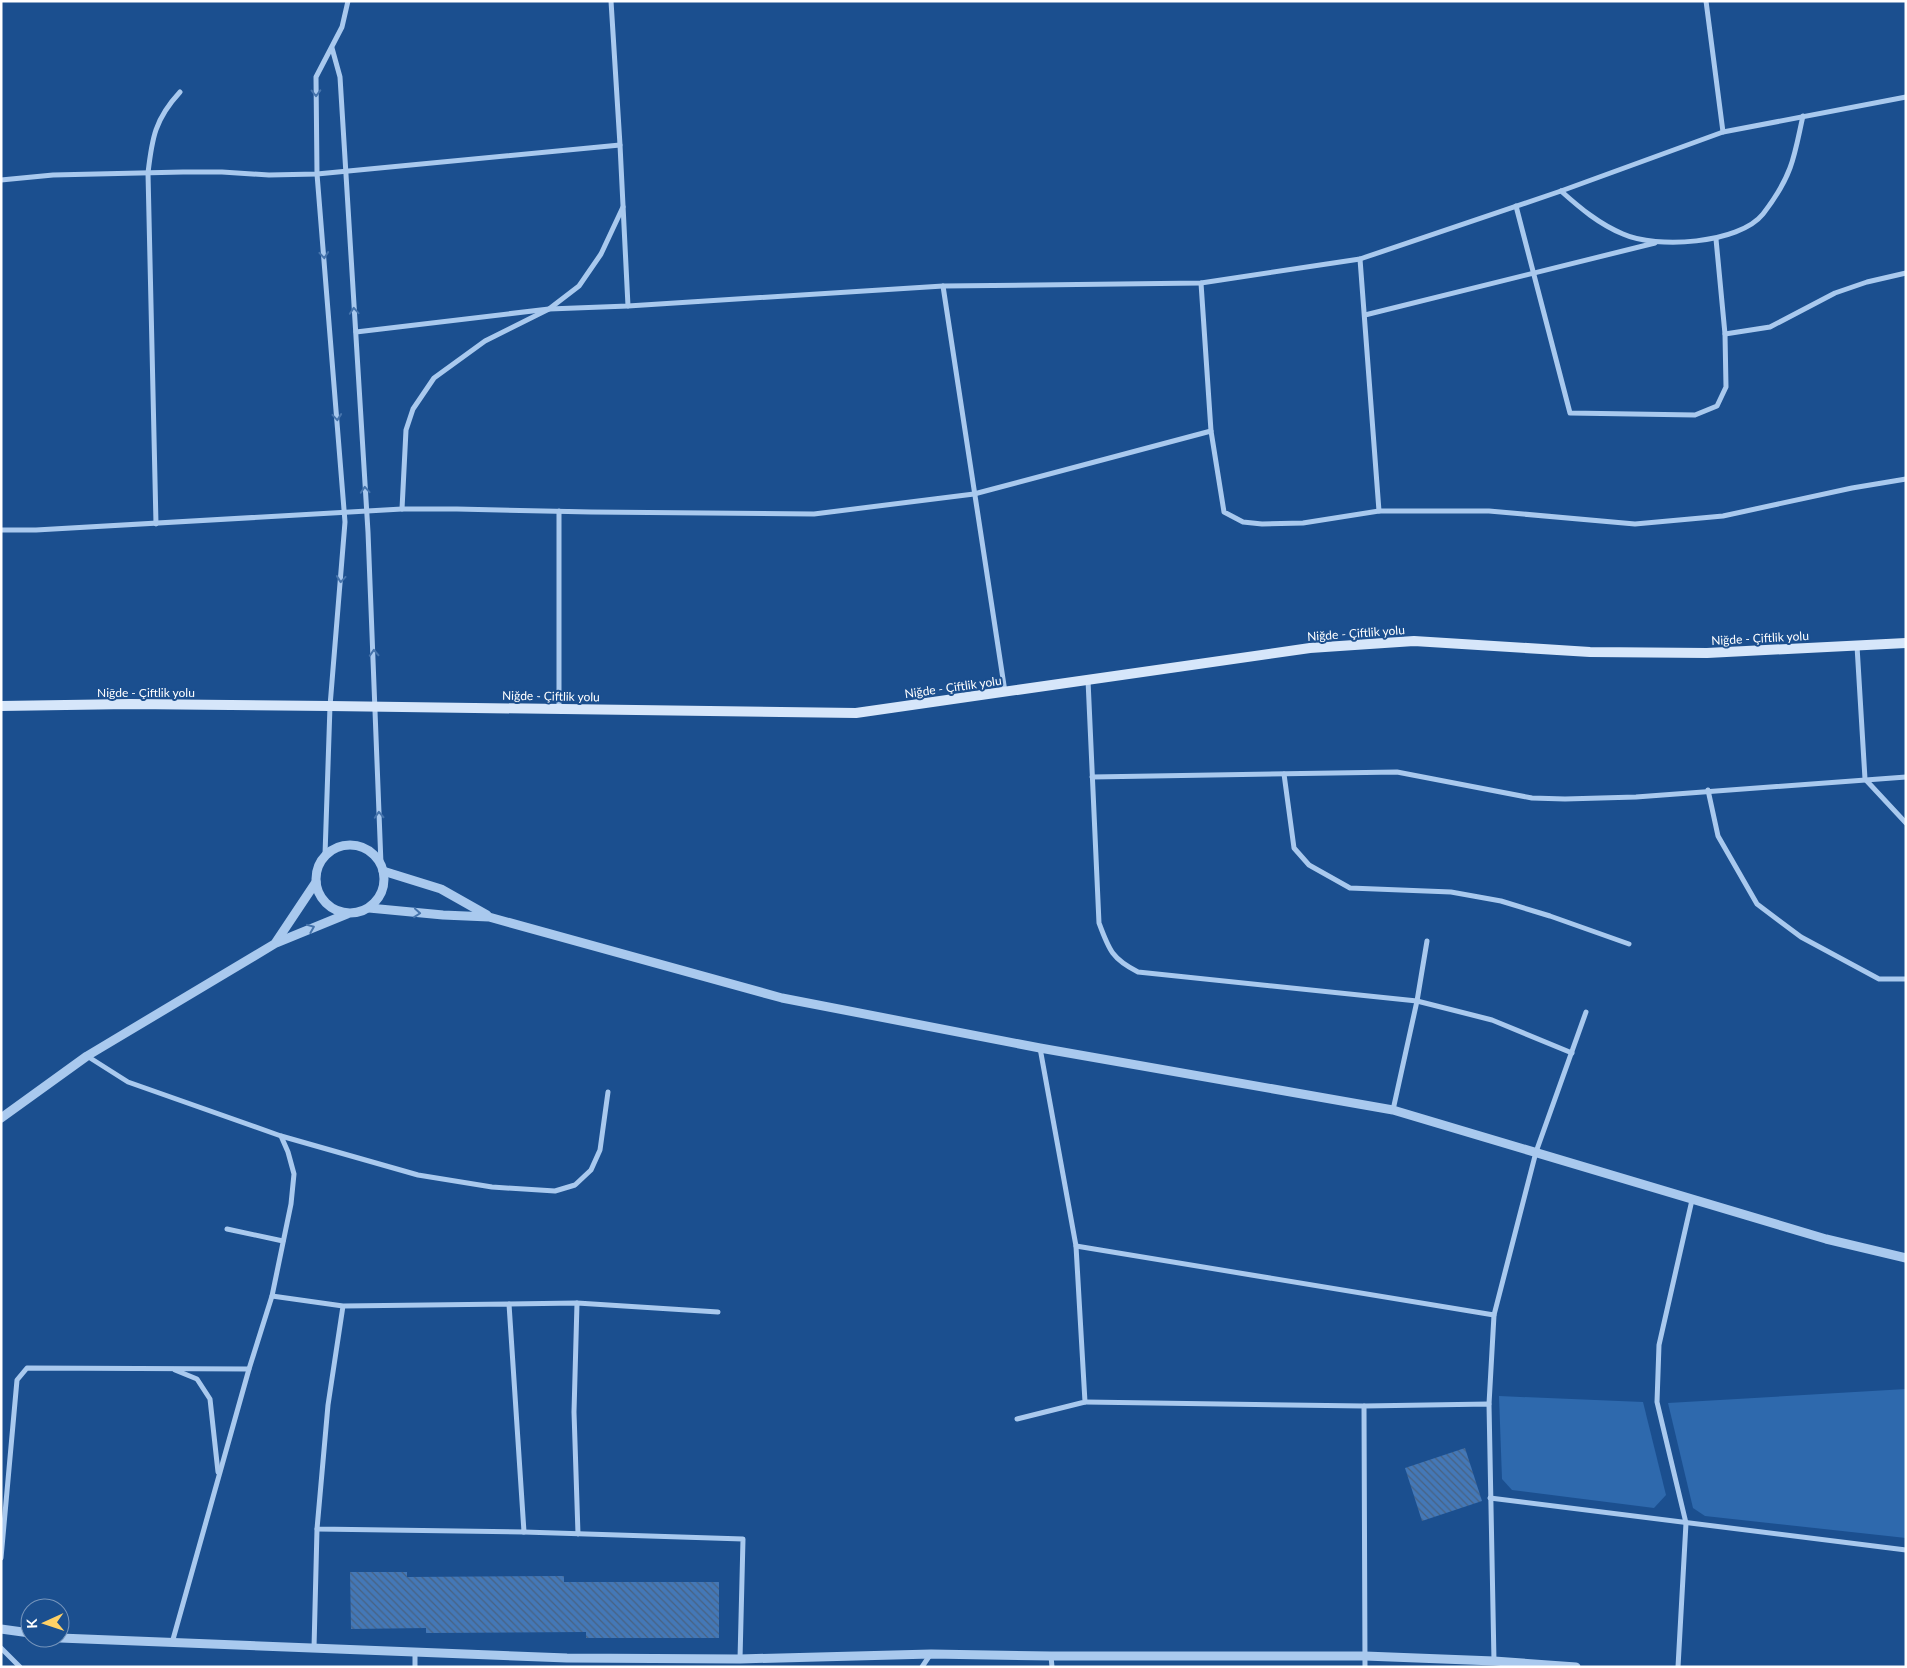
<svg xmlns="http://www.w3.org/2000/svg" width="1907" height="1668" font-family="Lato,sans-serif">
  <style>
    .green { fill: #2e69ad }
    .building { fill: url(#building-back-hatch) }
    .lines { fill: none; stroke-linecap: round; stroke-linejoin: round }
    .minor { stroke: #a9c9ee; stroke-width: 5 }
    .tertiary { stroke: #a9c9ee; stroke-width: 9 }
    .secondary { stroke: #d6e6fa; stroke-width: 10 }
    .oneway { stroke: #4674ac }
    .labels { text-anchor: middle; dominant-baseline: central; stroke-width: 4; stroke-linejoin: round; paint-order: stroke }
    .street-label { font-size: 12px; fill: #fff; stroke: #1b4f8f }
  </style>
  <defs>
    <pattern id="building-back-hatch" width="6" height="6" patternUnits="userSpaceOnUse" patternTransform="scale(1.25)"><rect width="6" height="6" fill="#4478b7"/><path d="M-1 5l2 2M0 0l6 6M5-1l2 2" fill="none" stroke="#486282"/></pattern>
  </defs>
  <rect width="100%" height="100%" fill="#1b4f8f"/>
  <!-- green -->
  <g class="green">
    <polygon points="1906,1389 1906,1538 1705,1516 1693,1508 1668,1403"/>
    <polygon points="1499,1396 1643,1402 1666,1495 1654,1508 1512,1490 1502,1479"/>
  </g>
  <!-- building -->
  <g class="building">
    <polygon points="1465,1448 1482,1501 1422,1521 1405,1468"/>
    <polygon points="350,1572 407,1572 407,1577 564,1576 564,1582 719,1582 719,1638 586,1638 586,1632 426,1633 426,1628 351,1629"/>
  </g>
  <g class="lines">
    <!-- minor -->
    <g class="minor">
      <polyline points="611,1 620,145 628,306"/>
      <polyline points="1706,1 1723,132"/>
      <polyline points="332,48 340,77 368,532 381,864"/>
      <polyline points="1,180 53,175 183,172 222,172 269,175 317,174 620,145"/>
      <path d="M1561,191C1580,208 1599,224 1623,234C1656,249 1739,244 1763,214C1773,201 1784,184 1790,168C1796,152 1799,133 1803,116"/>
      <polyline points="1516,206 1570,413 1695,415 1717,406 1726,387 1725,334 1716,239"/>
      <polyline points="1360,259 1379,511"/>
      <polyline points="1201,283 1211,431 1224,512 1243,522 1262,524 1303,523 1379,511 1489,511 1635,524 1723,516 1852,488 1906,479"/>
      <polyline points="943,286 1005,692"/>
      <polyline points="1365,315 1655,243"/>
      <polyline points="356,332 549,309 628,306 943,286 1201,283 1360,259 1561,191 1723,132 1906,97"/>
      <polyline points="1725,334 1770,327 1835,293 1867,282 1906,273"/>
      <polyline points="402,509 406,430 413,409 434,378 485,341 549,309 579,286 601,254 623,207"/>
      <path d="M156,524L148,173C152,138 155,119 180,92"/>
      <polyline points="1,530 36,530 402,509 457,509 591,512 814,514 974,494 1211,431"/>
      <polyline points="1857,646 1865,779 1906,823"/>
      <path d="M1088,680L1099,923C1109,950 1112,959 1138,972L1417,1001L1492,1020L1572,1053"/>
      <polyline points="559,709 559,511"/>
      <polyline points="1284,774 1294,848 1309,865 1350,888 1451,892 1501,901 1550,916 1629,944"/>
      <polyline points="1092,777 1397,772 1532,798 1565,799 1636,797 1906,777"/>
      <polyline points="1708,790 1718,836 1757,904 1801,937 1879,979 1906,979"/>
      <polyline points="325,855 330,706 345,522 317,174 316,77 342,27 348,1"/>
      <polyline points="87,1056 128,1082 281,1136 418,1175 492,1187 555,1191 575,1185 591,1170 600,1150 608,1092"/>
      <polyline points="1393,1110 1417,1001 1427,941"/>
      <polyline points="227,1229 283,1241"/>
      <polyline points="1076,1246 1494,1315"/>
      <polyline points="272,1296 343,1306 509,1304 524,1532 317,1529 328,1405 343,1306"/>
      <polyline points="577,1303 574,1412 578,1534"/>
      <polyline points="509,1304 577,1303 718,1312"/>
      <polyline points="175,1370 197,1379 210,1399 218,1472"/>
      <polyline points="1085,1402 1364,1406 1489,1404 1494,1661"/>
      <polyline points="1489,1404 1494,1315 1536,1152 1586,1012"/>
      <polyline points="1364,1406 1365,1667"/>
      <polyline points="1017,1419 1085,1402 1076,1246 1040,1048"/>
      <polyline points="1490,1498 1906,1550"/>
      <polyline points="524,1532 743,1539 740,1659"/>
      <polyline points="1,1558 17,1380 27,1368 249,1369"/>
      <polyline points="172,1643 249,1369 272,1296 291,1204 294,1174 288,1152 281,1136"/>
      <polyline points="1,1648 20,1667"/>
      <polyline points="314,1648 317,1529"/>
      <polyline points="1051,1656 1052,1667"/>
      <polyline points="415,1667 415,1652"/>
      <polyline points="922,1667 930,1655"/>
      <polyline points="1678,1667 1686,1523 1657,1402 1659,1345 1692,1200"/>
    </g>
    <!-- tertiary -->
    <g class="tertiary">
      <circle cx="350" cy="879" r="34"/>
      <polyline points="383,871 441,889 487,915"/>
      <polyline points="369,908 443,915 489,917 782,998 1040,1048 1393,1110 1826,1239 1906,1258"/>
      <polyline points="276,942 316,882"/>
      <polyline points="1,1118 87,1056 276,943 347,914"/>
      <polyline points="1,1629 30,1633"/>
      <polyline points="60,1638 567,1658 740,1659 931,1654 1051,1656 1365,1656 1494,1661 1576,1667"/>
    </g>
    <!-- secondary -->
    <polyline class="secondary" points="1,706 130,704 330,706 856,713 1310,648 1414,641 1590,652 1707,653 1906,643"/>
  </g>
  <!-- one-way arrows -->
  <defs><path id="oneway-chevron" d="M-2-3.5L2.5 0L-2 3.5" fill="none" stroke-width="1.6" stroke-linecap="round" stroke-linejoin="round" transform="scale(1.25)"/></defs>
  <g class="oneway">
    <use href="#oneway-chevron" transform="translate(316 93) rotate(89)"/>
    <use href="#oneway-chevron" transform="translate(324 255) rotate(85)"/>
    <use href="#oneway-chevron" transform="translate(354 311) rotate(-94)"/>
    <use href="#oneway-chevron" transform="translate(337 417) rotate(85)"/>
    <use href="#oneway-chevron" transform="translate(365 490) rotate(-94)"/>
    <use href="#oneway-chevron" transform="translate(341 579) rotate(95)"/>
    <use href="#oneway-chevron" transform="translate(374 653) rotate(-93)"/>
    <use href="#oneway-chevron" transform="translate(379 815) rotate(-93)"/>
    <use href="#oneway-chevron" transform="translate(417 913) rotate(5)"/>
    <use href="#oneway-chevron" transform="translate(311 928) rotate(-22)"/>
  </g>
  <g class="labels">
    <!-- street labels -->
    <g class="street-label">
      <text transform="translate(1356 633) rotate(-4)">Niğde - Çiftlik yolu</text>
      <text transform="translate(1760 638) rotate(-3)">Niğde - Çiftlik yolu</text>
      <text transform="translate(953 687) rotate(-8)">Niğde - Çiftlik yolu</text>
      <text x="146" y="692">Niğde - Çiftlik yolu</text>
      <text transform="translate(551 696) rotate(1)">Niğde - Çiftlik yolu</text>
    </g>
  </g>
  <!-- border -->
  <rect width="1907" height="1668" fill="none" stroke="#ffffff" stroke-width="5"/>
  <!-- north arrow -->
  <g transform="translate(45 1623) rotate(267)"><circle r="24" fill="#1b4f8f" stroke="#7695bc"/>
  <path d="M0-4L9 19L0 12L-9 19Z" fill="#ffd166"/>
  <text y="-8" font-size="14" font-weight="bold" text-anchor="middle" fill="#ffffff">K</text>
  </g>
</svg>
